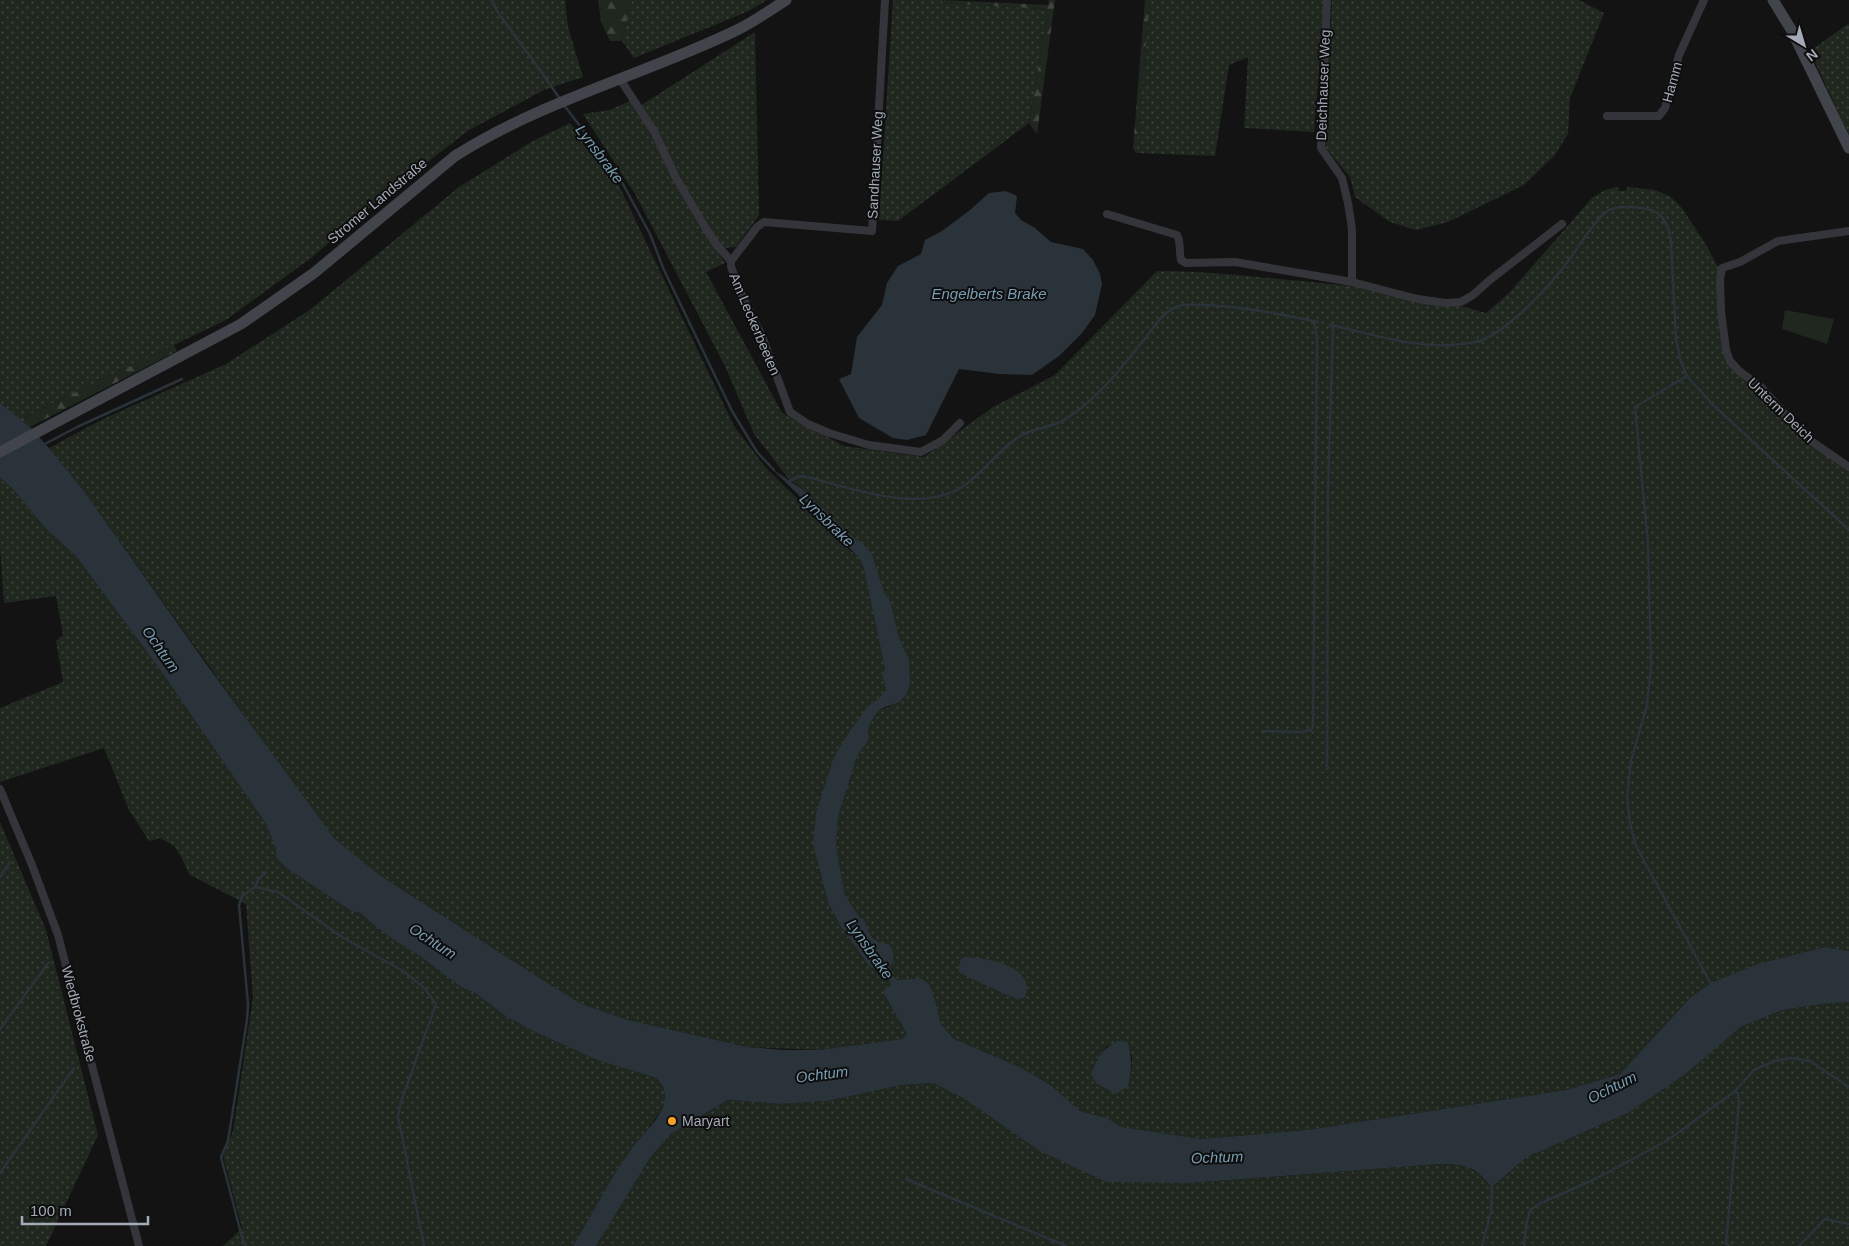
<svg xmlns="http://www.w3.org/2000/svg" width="1849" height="1246" font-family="Helvetica,sans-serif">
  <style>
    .grass { fill: url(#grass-dots); fill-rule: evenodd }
    .forest { fill: url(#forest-firs) }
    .pitch { fill: #1f271f }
    .water { fill: #293339 }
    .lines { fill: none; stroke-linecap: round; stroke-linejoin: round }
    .stream { stroke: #293339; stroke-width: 2.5 }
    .street { stroke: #34353a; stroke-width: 8 }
    .secondary { stroke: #41444a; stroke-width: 11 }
    .poi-dot { fill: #f99e26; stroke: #0e0e0f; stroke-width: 2 }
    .labels { text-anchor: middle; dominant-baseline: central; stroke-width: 4; stroke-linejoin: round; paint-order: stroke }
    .street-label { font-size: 14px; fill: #a4abb6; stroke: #0e0e0f }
    .poi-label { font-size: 14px; fill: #a4abb6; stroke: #0e0e0f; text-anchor: start }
    .water-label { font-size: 15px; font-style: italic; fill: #799db2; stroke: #0e0e0f }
  </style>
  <defs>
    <pattern id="grass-dots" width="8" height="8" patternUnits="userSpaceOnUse" patternTransform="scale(1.25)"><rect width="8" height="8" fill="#1f271f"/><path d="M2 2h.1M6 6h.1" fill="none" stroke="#3d443d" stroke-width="1.8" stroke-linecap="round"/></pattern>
    <pattern id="forest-firs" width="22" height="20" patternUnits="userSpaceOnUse" patternTransform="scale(1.25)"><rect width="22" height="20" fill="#1f271f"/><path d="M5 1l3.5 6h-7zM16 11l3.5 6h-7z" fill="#3d443d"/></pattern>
  </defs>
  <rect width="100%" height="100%" fill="#131314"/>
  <!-- grass -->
  <g class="grass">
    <polygon points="0,0 565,0 568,27 583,77 544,90 469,130 380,199 311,258 226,320 20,419 0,403"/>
    <polygon points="632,0 767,0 749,11 634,58 622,41"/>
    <polygon points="893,0 940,0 941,3 1048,9 1029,123 898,221 879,220"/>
    <polygon points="1150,0 1325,0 1314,132 1244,128 1248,57 1229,65 1215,156 1136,153"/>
    <polygon points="1332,0 1579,0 1604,13 1570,98 1568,134 1555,155 1524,185 1448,222 1416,230 1390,222 1355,197 1350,177 1325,147"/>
    <polygon points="1848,24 1849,25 1849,136 1810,51"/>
    <polygon points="755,32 759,215 736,247 725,248 718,243 678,174 658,132 640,106"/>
    <path d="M630,101C666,153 691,210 725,263L706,272L782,413L844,446L924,457L993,407L1055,375L1157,271C1198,271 1238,275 1279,279C1349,285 1419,293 1486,313L1509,293L1592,198L1605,190L1617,187L1620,191H1625L1628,187L1655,190L1671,197L1682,208L1705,243L1719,269L1717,285L1721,341L1723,353L1738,374L1755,388L1783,417L1849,469V951L1825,947L1757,964L1690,998L1620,1074L1566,1090L1306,1130L1201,1139L1122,1127L1107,1118L1080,1111L1052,1086L1020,1067L954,1039L941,1024L936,1003L920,978L898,980L892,975L881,944L868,932L864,919L860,918L845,895L836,846L838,817L857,756L868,741V728L875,714L880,709L890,707L909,660L898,634L890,600L885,594L872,554L862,542L855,539L805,491L788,478L754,434L725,366L635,194L583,114L609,110ZM1128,1042L1132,1057L1131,1075L1091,1074L1096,1061L1107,1046Z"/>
    <polygon points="570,123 613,173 734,426 766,468 845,546 858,557 863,565 885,669 882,674 886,690 877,700 869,705 817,860 828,903 841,927 869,966 880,972 882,971 888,977 891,985 884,994 907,1034 902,1039 819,1050 748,1047 628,1020 582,1004 538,977 381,876 334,838 316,816 84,491 49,448 103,419 226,364 311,309 459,187 531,142"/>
    <polygon points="0,478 12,488 47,530 76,556 161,671 266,824 276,849 276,858 289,870 353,912 361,913 369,921 448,975 461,987 477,994 504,1015 533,1031 597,1060 656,1078 663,1086 665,1096 663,1108 615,1173 573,1246 223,1246 242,1228 223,1156 233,1131 253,998 246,904 190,875 180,855 174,846 160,838 149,841 129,810 104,748 0,782 0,708 63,682 56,641 63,635 56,596 4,603 0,547"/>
    <polygon points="0,822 46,930 98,1135 46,1246 0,1246"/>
    <path d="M1849,1002V1246H596L650,1158L671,1134L728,1100L781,1104L827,1101L902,1085L933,1083L963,1098L1190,1183L1439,1164C1469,1165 1471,1165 1492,1187L1527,1157L1630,1112L1687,1073L1742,1026L1783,1010L1822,1004Z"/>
  </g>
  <!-- forest -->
  <g class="forest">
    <polygon points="598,0 632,0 622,41 610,41 601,22"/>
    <polygon points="940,0 1048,5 1049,0 1055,0 1037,134 1029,123 1048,9 940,3"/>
    <polygon points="1145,0 1150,0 1136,153 1133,148"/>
    <polygon points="174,345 177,351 30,427 20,419"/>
  </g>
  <!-- pitch -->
  <polygon class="pitch" points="1785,310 1834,319 1827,344 1782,329"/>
  <!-- water -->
  <g class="water">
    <polygon points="1006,191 1017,196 1015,213 1021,220 1035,228 1051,242 1083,249 1093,260 1100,274 1102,284 1095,315 1082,333 1059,356 1032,375 1000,374 959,369 926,435 907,440 893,438 859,418 839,379 851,374 857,337 882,305 887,283 898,266 921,254 925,240 942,231 970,210 989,193"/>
    <path d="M0,403L30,427L49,448L84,491L207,665L334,838L381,876L538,977L582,1004L628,1020L748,1047L784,1050H819L902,1039L907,1034L884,994V990L891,985L888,977L882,971L880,972L869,966L841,927L828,903L813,844L816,813L834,757L851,729L869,705L877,700L886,690L882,674L885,669L863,565L858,557L819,515L772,469L805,491L855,539L862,542L872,554L885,594L890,600L898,634L909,660L910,684L906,695L899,702L880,709L875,715L868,728V741L857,756L838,817L836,846L845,895L860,918L864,919C868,933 873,943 889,944L893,951V964L889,966L892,975L898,980L920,978L929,984L936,1003L941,1024L954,1039L1020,1067L1052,1086L1080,1111L1107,1118L1122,1127L1201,1139L1306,1130L1566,1090L1620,1074L1690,998L1711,983L1757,964L1825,947L1849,951V1002L1822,1004L1783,1010L1742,1026L1687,1073L1630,1112L1527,1157L1492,1187C1472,1165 1469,1165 1439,1164L1190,1183L1106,1182L1040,1151L963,1098L933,1083L902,1085L827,1101L781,1104L728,1100L671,1134L650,1158L596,1246H573L615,1173L635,1144L655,1121L663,1108L665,1096L663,1086L656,1078L597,1060L533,1031L504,1015L477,994L461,987L420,956L393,939L369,921L361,913L353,912L289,870L276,858V849L266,824L161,671L76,556L47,530L12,488L0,478Z"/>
    <path d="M966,957C987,958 1037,966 1025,997L1018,1000L960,973L958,969L961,959Z"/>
    <path d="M1118,1041L1128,1042C1132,1058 1132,1071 1128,1086L1116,1094L1097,1084L1091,1074C1096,1059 1103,1048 1118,1041Z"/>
  </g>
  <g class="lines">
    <!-- stream -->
    <g class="stream">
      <polyline points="492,0 497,11 540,70 560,99"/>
      <polyline points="563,104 618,175 650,234 664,270 732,411 757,452 774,470"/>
      <path d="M1330,325C1373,334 1417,350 1461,344C1467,343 1474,343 1480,341C1509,330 1550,286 1569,260C1580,245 1591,225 1606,212C1616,204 1650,206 1660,215C1668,223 1669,231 1671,242L1676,339L1681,362L1687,376L1712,404L1849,530"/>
      <polyline points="1687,376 1635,407 1648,544 1651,667 1647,705 1631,761 1627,797 1630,823 1636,846 1711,984"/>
      <polyline points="43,445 77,427 182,379"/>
      <path d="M789,481L800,476L807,477C851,488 919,514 962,487C984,473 1001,446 1022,435C1033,429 1046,428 1058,423C1098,403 1133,353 1161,318C1166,314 1169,309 1176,307C1186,303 1196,305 1207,305C1244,307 1281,314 1318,322"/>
      <polyline points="1262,731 1302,732 1311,730 1313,726 1317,338 1314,321"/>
      <polyline points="1327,769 1328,491 1333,326"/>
      <polyline points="0,877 10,862"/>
      <polyline points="255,887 278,892 342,937 405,972 425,989 436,1004 401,1102 398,1116 424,1246"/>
      <polyline points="0,1029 49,962"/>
      <polyline points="0,1173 74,1068"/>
      <polyline points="906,1179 1066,1246"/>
      <polyline points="246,1246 242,1237 221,1157 228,1141 247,1020 248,1004 239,905 242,896 255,887 258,880 266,872"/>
      <polyline points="1482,1246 1491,1211 1492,1186"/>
      <polyline points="1524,1246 1526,1226 1530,1210 1539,1204 1597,1178 1668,1140 1735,1091 1754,1070 1774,1061 1791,1058 1810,1061 1849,1087"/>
      <polyline points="1729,1246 1726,1243 1739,1104 1738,1093 1735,1091"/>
      <polyline points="1799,1246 1825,1219 1849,1224"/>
    </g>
    <!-- street -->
    <g class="street">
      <polyline points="1327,0 1321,148 1342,178 1348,203 1352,229 1352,282"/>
      <polyline points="620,79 655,133 675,176 705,227 716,244 731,261 731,267 743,298 762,336 790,412 808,424 829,433 869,445 921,452 943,440 960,423"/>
      <polyline points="1607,116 1659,116 1665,108 1679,55 1704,0"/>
      <path d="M1107,214L1177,235C1181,242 1179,252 1181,260L1186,263L1235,262L1352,282L1418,299L1445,303L1461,302L1473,295L1491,279L1562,224"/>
      <polyline points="1849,231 1778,241 1740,262 1722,268 1720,279 1721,311 1726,350 1730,361 1739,371 1761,387 1804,436 1849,467"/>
      <polyline points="731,261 757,227 764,222 872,231 885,0"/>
      <polyline points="0,789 32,865 58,935 139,1246"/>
    </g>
    <!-- secondary -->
    <g class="secondary">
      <polyline points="1773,0 1792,31 1849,148"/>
      <path d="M0,452L241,324L314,273L455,156C543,100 644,75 737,30C754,22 770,10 786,0"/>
    </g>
  </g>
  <!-- markers -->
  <circle class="poi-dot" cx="672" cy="1121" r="5"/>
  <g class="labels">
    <!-- street labels -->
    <g class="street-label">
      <text transform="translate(1672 82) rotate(-75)">Hamm</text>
      <text transform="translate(1323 85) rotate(-88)">Deichhauser Weg</text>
      <text transform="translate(875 165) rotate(-87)">Sandhauser Weg</text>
      <text transform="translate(377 201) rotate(-40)">Stromer Landstraße</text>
      <text transform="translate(755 324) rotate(67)">Am Leckerbeeten</text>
      <text transform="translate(1781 410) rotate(44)">Unterm Deich</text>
      <text transform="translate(79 1014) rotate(75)">Wiedbrokstraße</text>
    </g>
    <!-- poi labels -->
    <g class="poi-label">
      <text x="682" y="1121">Maryart</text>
    </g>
    <!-- water labels -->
    <g class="water-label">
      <text transform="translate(600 154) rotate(53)">Lynsbrake</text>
      <text x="989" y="293">Engelberts Brake</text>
      <text transform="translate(827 520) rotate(44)">Lynsbrake</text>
      <text transform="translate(161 649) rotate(55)">Ochtum</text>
      <text transform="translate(433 941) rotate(33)">Ochtum</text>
      <text transform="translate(870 949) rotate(55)">Lynsbrake</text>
      <text transform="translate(822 1074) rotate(-7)">Ochtum</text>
      <text transform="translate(1612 1087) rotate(-27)">Ochtum</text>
      <text transform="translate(1217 1157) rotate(-2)">Ochtum</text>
    </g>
  </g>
  <!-- north arrow -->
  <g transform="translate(1804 45) rotate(142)" stroke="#0e0e0f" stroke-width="4" paint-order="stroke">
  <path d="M0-4L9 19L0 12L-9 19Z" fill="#a4abb6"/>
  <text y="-8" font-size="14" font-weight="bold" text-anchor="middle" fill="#a4abb6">N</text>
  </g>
  <!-- scale -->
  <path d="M22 1216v8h126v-8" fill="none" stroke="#a4abb6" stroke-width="2.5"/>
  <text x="30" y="1216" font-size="15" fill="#a4abb6" stroke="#0e0e0f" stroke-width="4" paint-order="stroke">100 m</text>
</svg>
